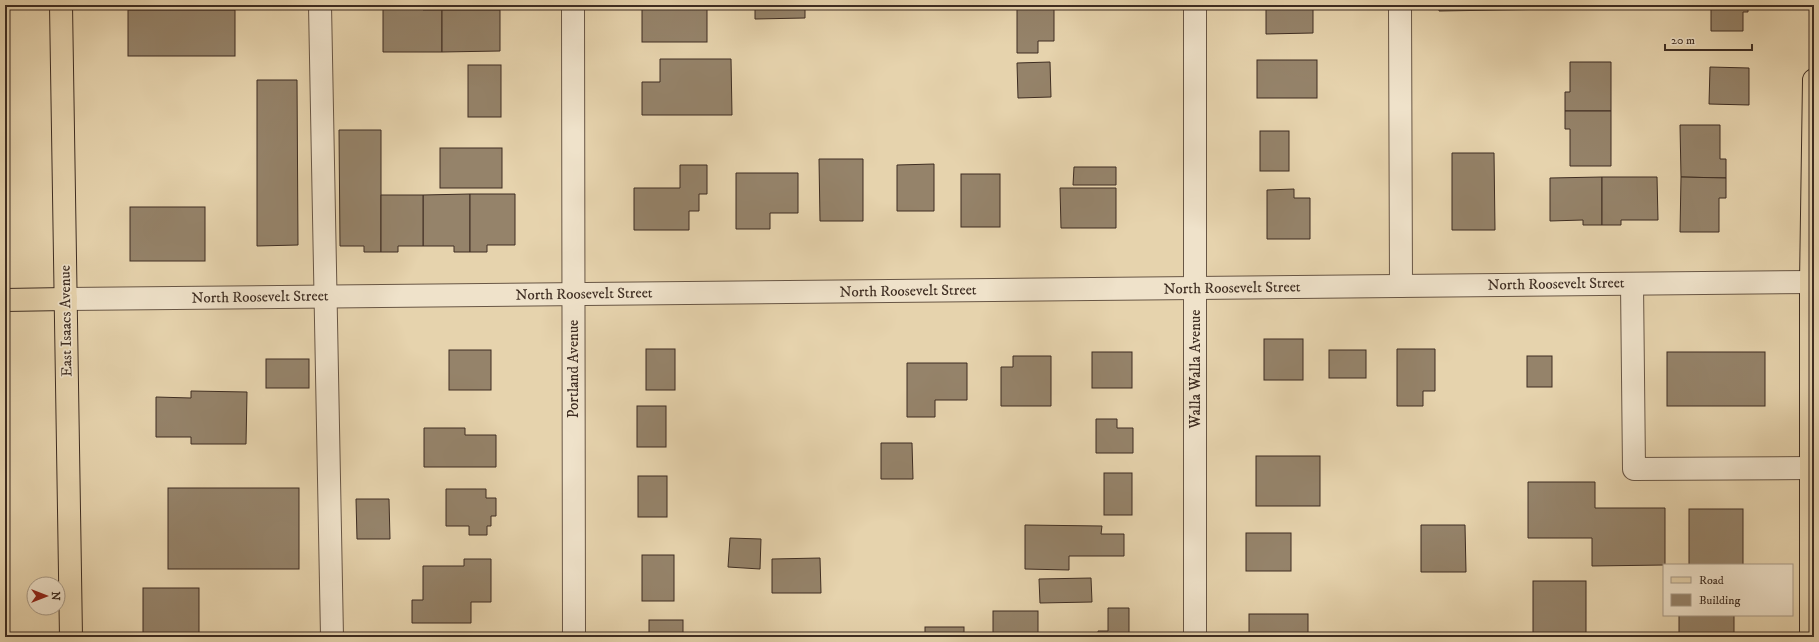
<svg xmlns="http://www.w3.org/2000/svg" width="1819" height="642" font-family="'IM FELL DW Pica',serif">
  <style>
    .building { fill: #95836a; stroke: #3e2d22 }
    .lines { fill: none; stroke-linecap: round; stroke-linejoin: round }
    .minor-casing { stroke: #685645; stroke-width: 24 }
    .major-casing { stroke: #3e2d22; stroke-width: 24 }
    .minor { stroke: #efe2ca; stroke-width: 22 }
    .major { stroke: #e6d3ad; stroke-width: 22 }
    .labels { text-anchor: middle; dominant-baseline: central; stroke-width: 3.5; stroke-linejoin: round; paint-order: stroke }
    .street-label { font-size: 15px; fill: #3e2d22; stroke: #efe2ca }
  </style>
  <rect width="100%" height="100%" fill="#e6d3ad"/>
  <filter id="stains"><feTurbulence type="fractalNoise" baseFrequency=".005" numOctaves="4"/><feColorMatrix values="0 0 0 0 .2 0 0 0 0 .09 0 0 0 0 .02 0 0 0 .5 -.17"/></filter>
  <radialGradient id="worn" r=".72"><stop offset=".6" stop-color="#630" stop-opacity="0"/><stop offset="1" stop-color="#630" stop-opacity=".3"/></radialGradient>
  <!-- building -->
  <g class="building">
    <polygon points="383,5 423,5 423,10 442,10 442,52 383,52"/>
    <rect x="642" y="5" width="65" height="37"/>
    <polygon points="755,5 805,5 805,18 755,19"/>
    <polygon points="1266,5 1313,5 1313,33 1266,34"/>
    <polygon points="1369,5 1393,5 1393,7 1369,8"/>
    <polygon points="1439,5 1561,5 1561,9 1439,11"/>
    <polygon points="1711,5 1748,5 1748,12 1743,12 1743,31 1711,31"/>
    <polygon points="1017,6 1054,6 1054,41 1038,41 1038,53 1017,53"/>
    <rect x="128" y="10" width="107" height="46"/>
    <polygon points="442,10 500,10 500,51 442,52"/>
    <polygon points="660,59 731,59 732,115 642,115 642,82 660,82"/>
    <rect x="1257" y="60" width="60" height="38"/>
    <polygon points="1050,62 1051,97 1018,98 1017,63"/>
    <polygon points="1570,62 1611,62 1611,111 1565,111 1565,92 1570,92"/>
    <rect x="468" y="65" width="33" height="52"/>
    <polygon points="1710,67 1749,68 1749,105 1709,104"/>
    <polygon points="257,80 297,80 298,245 257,246"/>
    <polygon points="1565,111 1611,111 1611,166 1570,166 1570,129 1565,129"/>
    <polygon points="1680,125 1720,125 1720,159 1726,159 1726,178 1681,177"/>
    <polygon points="339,130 381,130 381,252 364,252 364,246 340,246"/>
    <rect x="1260" y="131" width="29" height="40"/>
    <rect x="440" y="148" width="62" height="40"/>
    <polygon points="1452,153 1494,153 1495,230 1452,230"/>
    <polygon points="819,159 863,159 863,221 820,221"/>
    <polygon points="934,164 934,211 897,211 897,165"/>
    <polygon points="680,165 707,165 707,194 699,194 699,211 689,211 689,230 634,230 634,188 680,188"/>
    <polygon points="1074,167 1116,167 1116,185 1073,185"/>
    <polygon points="736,173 798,173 798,213 770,213 770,229 736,229"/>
    <rect x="961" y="174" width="39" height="53"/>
    <polygon points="1602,177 1602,225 1583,225 1583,220 1550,221 1550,178"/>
    <polygon points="1602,177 1657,177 1658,220 1621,220 1621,225 1602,225"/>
    <polygon points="1681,177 1726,178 1726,198 1719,198 1719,232 1680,232"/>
    <polygon points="1060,188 1116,188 1116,228 1061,228"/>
    <polygon points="1294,189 1294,198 1310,198 1310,239 1267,239 1267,190"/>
    <polygon points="470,194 470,252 454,252 454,246 423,246 423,195"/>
    <polygon points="470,194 515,194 515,245 487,245 487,252 470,252"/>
    <polygon points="381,195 423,195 423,246 398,246 398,252 381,252"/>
    <rect x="130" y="207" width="75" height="54"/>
    <rect x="1264" y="339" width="39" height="41"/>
    <rect x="646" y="349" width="29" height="41"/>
    <polygon points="1397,349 1435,349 1435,391 1423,391 1423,406 1397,406"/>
    <rect x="449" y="350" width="42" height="40"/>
    <rect x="1329" y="350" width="37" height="28"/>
    <rect x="1092" y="352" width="40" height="36"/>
    <rect x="1667" y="352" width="98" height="54"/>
    <polygon points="1013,356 1051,356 1051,406 1001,406 1001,367 1013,367"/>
    <rect x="1527" y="356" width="25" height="31"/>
    <rect x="266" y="359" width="43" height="29"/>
    <polygon points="907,363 967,363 967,400 935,400 935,417 907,417"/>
    <polygon points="191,391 247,392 246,444 191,444 191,437 156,437 156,397 191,398"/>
    <rect x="637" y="406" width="29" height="41"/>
    <polygon points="1096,419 1117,419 1117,428 1133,428 1133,453 1096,453"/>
    <polygon points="424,428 465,428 465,435 496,435 496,467 424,467"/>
    <polygon points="881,443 912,443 913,479 881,479"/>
    <rect x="1256" y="456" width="64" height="50"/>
    <rect x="1104" y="473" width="28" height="42"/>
    <rect x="638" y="476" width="29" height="41"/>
    <polygon points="1528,482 1595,482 1595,508 1665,508 1665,565 1592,566 1592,538 1528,538"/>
    <rect x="168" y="488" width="131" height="81"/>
    <polygon points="446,489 486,489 486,498 496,498 496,516 491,516 491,526 487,526 487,535 469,535 469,526 446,526"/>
    <polygon points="356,499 389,499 390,539 357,539"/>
    <rect x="1689" y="509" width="54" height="56"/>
    <polygon points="1025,525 1102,526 1101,534 1124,534 1124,556 1069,556 1069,570 1025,569"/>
    <polygon points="1421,525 1465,525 1466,572 1421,572"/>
    <rect x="1246" y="533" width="45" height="38"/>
    <polygon points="730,538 761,539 760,569 728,567"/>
    <rect x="642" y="555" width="32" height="46"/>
    <polygon points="820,558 821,593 772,593 772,559"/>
    <polygon points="464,559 491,559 491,602 471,602 471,623 412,623 412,600 423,600 423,566 464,566"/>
    <polygon points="1091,578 1092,602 1040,603 1039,579"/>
    <rect x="1533" y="581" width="53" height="56"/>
    <rect x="143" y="588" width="56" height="49"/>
    <polygon points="1108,608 1129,608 1129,637 1098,637 1098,631 1108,631"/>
    <rect x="993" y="611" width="45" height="26"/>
    <rect x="1249" y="614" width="59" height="23"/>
    <rect x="1679" y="615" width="55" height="22"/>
    <rect x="649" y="620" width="34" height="17"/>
    <rect x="925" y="627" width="39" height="10"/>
  </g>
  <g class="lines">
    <defs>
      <g id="minor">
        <polyline points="320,5 332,637"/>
        <polyline points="573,5 574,637"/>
        <polyline points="1195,5 1195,637"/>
        <polyline points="1400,5 1401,286"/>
        <polyline points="1632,284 1634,469 1811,468"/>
        <polyline points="66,299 1811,282"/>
      </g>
      <g id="major">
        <polyline points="61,5 71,637"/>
        <polyline points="5,300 66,299"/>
        <polyline points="1811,637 1811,282 1814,80"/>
      </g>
    </defs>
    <!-- minor casing -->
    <use href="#minor" class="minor-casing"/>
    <!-- major casing -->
    <use href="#major" class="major-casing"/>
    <!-- minor -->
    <use href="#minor" class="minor"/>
    <!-- major -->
    <use href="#major" class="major"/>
  </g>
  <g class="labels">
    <!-- street labels -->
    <g class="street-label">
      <text transform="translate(1556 284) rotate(-1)">North Roosevelt Street</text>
      <text transform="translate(1232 288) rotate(-1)">North Roosevelt Street</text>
      <text transform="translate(908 291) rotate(-1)">North Roosevelt Street</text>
      <text transform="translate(584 294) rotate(-1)">North Roosevelt Street</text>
      <text transform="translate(260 297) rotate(-1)">North Roosevelt Street</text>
      <text transform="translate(66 321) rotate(-91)">East Isaacs Avenue</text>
      <text transform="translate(573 369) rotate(-90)">Portland Avenue</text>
      <text transform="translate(1195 369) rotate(-90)">Walla Walla Avenue</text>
    </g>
  </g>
  <!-- margin -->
  <rect width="1819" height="642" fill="none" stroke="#e6d3ad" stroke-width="20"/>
  <rect x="6" y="6" width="1807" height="630" fill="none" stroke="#3e2d22" stroke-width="2"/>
  <rect x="10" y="10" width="1799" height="622" fill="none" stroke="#3e2d22"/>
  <!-- legend -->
  <rect x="1663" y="564" width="130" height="52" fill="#efe2ca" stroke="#a89a87"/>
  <rect x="1671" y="577" width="20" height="6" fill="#e6d3ad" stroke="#a89a87"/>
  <text x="1699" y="584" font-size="12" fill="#3e2d22">Road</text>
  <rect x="1671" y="594" width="20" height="12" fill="#95836a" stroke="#a89a87"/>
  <text x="1699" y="604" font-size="12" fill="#3e2d22">Building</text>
  <!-- north arrow -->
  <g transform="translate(46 596) rotate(90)"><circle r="19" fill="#efe2ca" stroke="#a89a87"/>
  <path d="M0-3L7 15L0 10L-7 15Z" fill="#8f2418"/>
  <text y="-6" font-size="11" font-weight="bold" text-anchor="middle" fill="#3e2d22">N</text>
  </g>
  <!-- scale -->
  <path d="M1665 44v6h87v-6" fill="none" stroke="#3e2d22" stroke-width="2"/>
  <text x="1671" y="44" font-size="12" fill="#3e2d22" stroke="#efe2ca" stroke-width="3" paint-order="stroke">20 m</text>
  <rect width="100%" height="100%" filter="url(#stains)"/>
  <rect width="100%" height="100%" fill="url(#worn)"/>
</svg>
